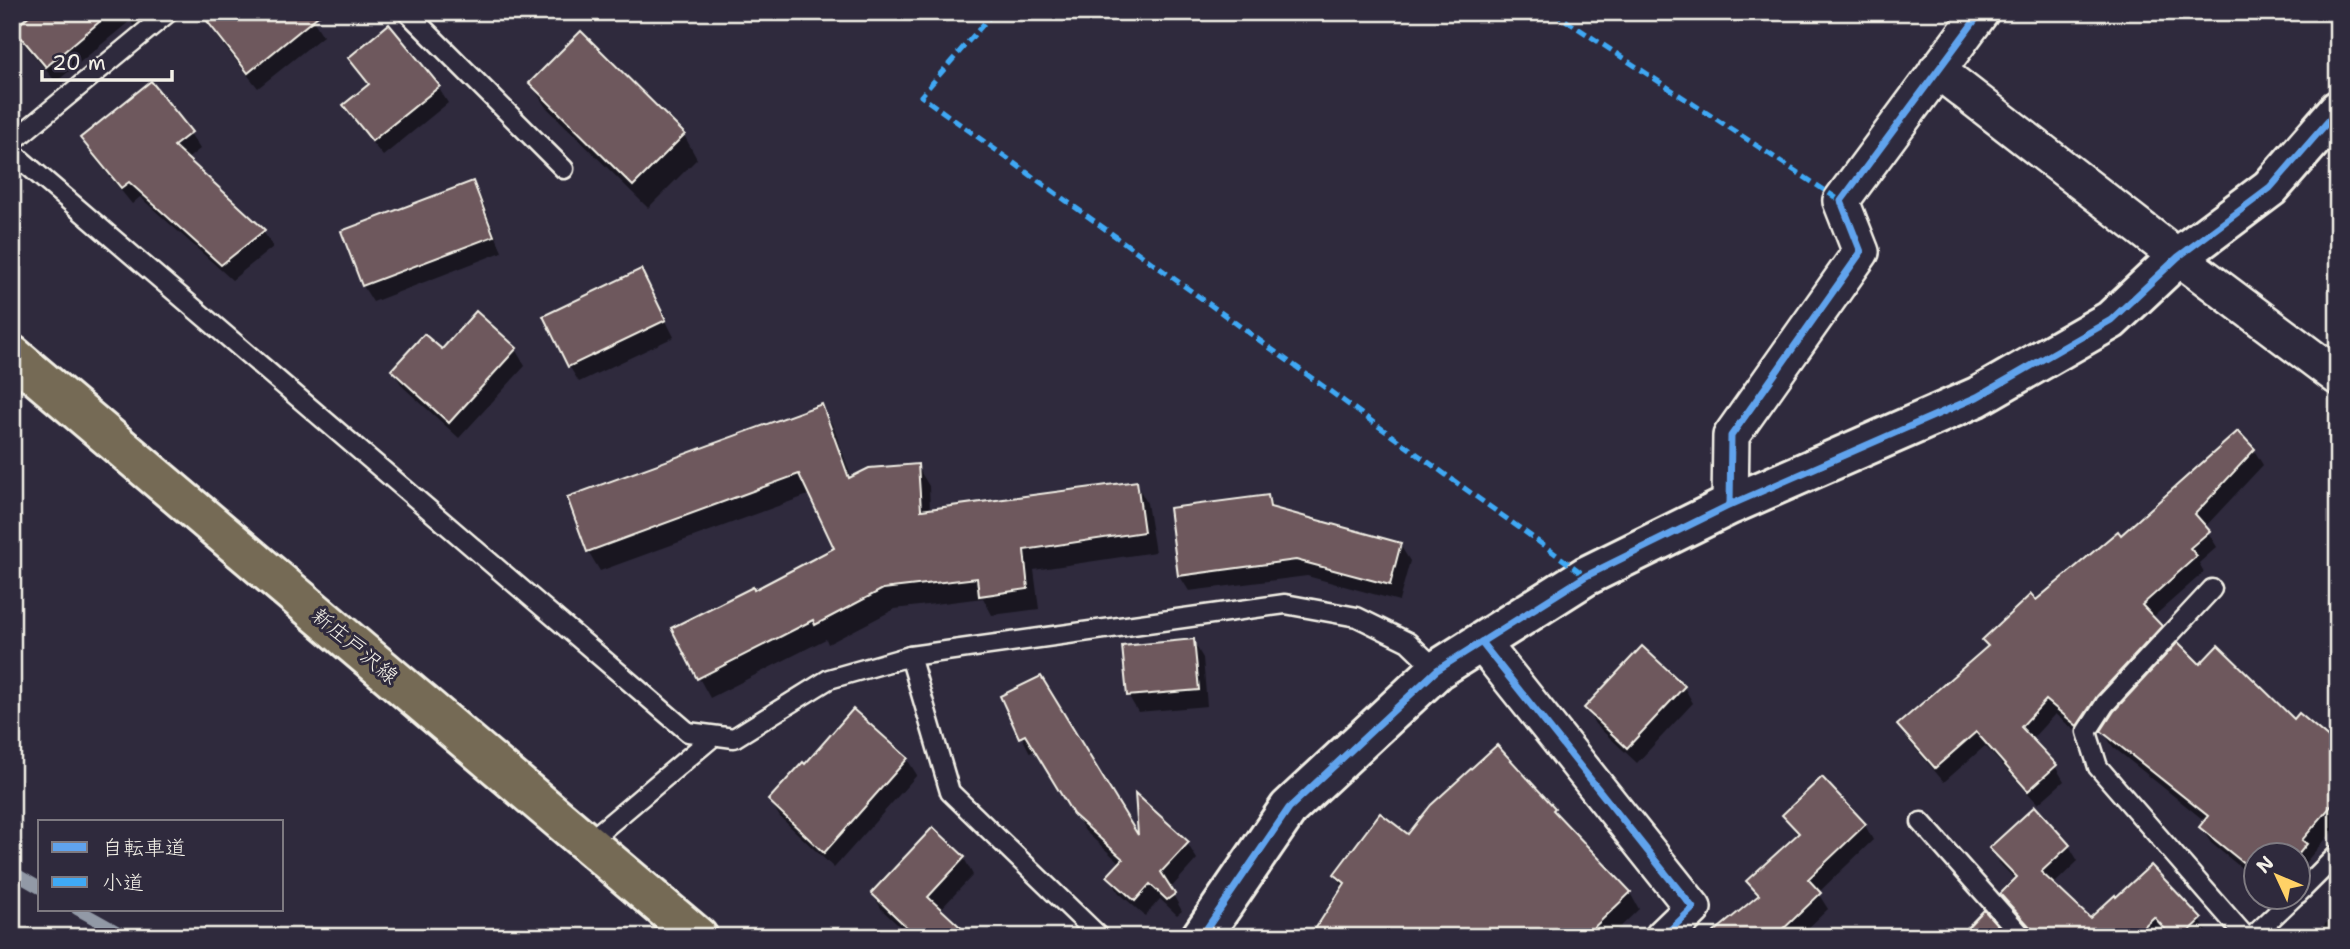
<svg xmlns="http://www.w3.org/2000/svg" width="2350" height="949" font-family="'Shantell Sans','Klee One',sans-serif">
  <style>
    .shadow { fill: #0007 }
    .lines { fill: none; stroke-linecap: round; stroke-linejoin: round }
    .stream { stroke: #9299a6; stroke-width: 12 }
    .building { fill: #6e595d; stroke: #f4f1e8; stroke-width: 2 }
    .service-casing { stroke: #f4f1e8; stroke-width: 23 }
    .minor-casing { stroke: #f4f1e8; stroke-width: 40 }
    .tertiary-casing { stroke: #f4f1e8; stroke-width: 44 }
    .primary-casing { stroke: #f4f1e8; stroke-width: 44 }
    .service { stroke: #2f2a3d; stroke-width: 18 }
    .minor { stroke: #2f2a3d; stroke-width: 35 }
    .tertiary { stroke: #2f2a3d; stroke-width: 38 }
    .primary { stroke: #746b55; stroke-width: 38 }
    .quiet { stroke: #3fa9f5; stroke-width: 5; stroke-dasharray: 10 5; stroke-linecap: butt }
    .cycleway-casing { stroke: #2f2a3d; stroke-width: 11 }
    .cycleway { stroke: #60a3ed; stroke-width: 7 }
    .labels { text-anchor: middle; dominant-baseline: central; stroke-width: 6; stroke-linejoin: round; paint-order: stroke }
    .street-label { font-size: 21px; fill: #f4f1e8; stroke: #2f2a3d }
  </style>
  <rect width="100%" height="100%" fill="#2f2a3d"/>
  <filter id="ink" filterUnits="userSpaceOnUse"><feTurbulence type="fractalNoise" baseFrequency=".0143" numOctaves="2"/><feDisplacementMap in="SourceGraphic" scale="14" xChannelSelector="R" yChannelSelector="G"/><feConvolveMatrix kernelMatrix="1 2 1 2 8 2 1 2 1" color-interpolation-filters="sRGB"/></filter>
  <g filter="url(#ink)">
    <!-- shadow -->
    <g class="shadow">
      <polygon points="36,12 175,12 143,38 130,21 56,82 25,45 16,29"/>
      <polygon points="308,12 323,36 258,88 220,41 211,24"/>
      <polygon points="350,58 438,87 448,103 383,156 355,122 345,105 369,86"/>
      <polygon points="531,83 684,135 697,159 648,208 545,106"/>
      <polygon points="190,133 200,149 186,160 263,231 273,247 232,280 140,197 132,204 92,155 83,139"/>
      <polygon points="472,183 482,200 502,252 373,302 363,286 344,232"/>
      <polygon points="641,271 674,337 579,382 569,366"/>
      <polygon points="515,349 525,366 459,438 403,387 393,371"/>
      <polygon points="821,406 833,426 852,479 917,466 929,486 930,510 1136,483 1147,503 1155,552 1034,570 1039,609 992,615 983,598 895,609 828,644 826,639 710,698 699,678 754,592 836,549 811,494 600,571 588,551"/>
      <polygon points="2254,450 2263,465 2205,527 2217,547 2199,563 2204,572 2152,618 2161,627 2170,642 2086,740 2055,714 2031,740 2055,766 2064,781 2038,804 1985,746 1944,782 1908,740 1899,725 1989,648 1984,640 2121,537"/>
      <polygon points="1267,496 1275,511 1400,545 1410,561 1399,601 1307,576 1189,591 1179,575"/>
      <polygon points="1193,641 1203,658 1207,706 1138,712 1128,695"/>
      <polygon points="1684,687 1693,703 1637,763 1595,724 1586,708"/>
      <polygon points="1002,697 1141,842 1187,843 1197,859 1170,889 1182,911 1177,915 1160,899 1145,916 1119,893 1109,876 1121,864 1085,831 1036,750 1030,753"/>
      <polygon points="2294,722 2338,749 2338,825 2298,871 2298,855 2256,855 2256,880 2211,843 2201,827 2206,822 2113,747 2103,731"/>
      <polygon points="907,759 917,775 834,868 780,817 770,801"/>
      <polygon points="1554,809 1560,820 1630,893 1639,909 1610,937 1312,937 1344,889 1336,875 1408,837"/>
      <polygon points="1784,815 1865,825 1873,840 1818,893 1828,909 1799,937 1712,937 1758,898 1749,881 1798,836"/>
      <polygon points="2069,846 2078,861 2053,885 2088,923 2150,867 2200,920 2209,935 2207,937 2035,937 2011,910 2002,894 2016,880 2000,864 1991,848"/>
      <polygon points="964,858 973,875 940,910 965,937 911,937 882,910 873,894"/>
      <polygon points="2329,920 2338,928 2338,937 2313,937"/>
    </g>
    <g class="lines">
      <!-- stream -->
      <g class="stream">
        <polyline points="12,872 40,888"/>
        <polyline points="77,909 127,937"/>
      </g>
    </g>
    <!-- building -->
    <g class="building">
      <polygon points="33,12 111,12 46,67 14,29"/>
      <polygon points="200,12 323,12 248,73"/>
      <polygon points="389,24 440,86 372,141 343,105 369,84 348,58"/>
      <polygon points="581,31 685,134 633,186 529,83"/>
      <polygon points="151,81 192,132 174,146 265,230 221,265 129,182 121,188 80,138"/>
      <polygon points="473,181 494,236 362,286 341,231"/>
      <polygon points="641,269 666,320 568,367 543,316"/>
      <polygon points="476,311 517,348 449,423 391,370 424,334 442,349"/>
      <polygon points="822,404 849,478 869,468 918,464 921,510 1137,481 1144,532 1024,550 1028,589 979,596 977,578 883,589 815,625 813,620 697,679 671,628 753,587 754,590 834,548 799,474 587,552 567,497"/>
      <polygon points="2238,431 2255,449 2195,514 2210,531 2190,548 2197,556 2142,605 2162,626 2097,696 2077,726 2046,700 2021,727 2057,765 2028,791 1976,732 1935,768 1897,725 1988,646 1982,640 2031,594 2036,600 2118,531 2121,535"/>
      <polygon points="1268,495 1270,507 1401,543 1390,585 1296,560 1178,576 1169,508"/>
      <polygon points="1194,639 1199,690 1127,696 1122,646"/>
      <polygon points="2178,642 2200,664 2218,645 2294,719 2299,713 2338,746 2338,798 2302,840 2307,844 2298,855 2256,855 2256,873 2199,827 2208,816 2101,731 2114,711"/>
      <polygon points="1642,646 1685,686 1627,748 1584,708"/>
      <polygon points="1041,676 1138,835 1135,793 1189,842 1161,872 1175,894 1167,900 1150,884 1135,901 1107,876 1123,859 1073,814 1025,735 1019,738 1000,696"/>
      <polygon points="853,709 908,758 824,853 768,800 803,762 805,764"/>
      <polygon points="1497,745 1555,808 1553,810 1631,892 1584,937 1310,937 1345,883 1334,874 1380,813 1408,834 1431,805"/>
      <polygon points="1822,777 1866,824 1808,879 1821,893 1775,937 1708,937 1759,895 1746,881 1799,833 1782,815"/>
      <polygon points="2035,806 2070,845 2041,872 2090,918 2115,895 2116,897 2151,865 2202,919 2183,937 2172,937 2154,917 2133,937 2034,937 2032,929 2000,894 2017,877 1989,848"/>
      <polygon points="933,827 965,857 928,897 971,937 917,937 871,893"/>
      <polygon points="1984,910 2008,937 1958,937"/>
    </g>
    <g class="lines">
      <defs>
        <g id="service">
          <polyline points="407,12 564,169"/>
          <polyline points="12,142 169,12"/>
          <polyline points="12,152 688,732 734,738 829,679 910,656 1285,604 1357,617 1408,642 1437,670"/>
          <polyline points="2212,589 2105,704 2087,732 2098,767 2246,937"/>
          <polyline points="910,656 950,792 1100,937"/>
          <polyline points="1921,822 2023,937"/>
          <polyline points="587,843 714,736"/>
          <polyline points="2298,894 2338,854"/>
          <polyline points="2252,937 2294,897"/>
        </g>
        <g id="minor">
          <polyline points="1937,70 2178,257 2338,377"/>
          <polyline points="1730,505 1731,436 1861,252 1841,201 1981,12"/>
          <polyline points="1481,642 1693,908 1663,937"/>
        </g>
        <polyline id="tertiary" points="1201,937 1289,808 1437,670 1586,576 1730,505 1977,397 2111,320 2178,257 2270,188 2338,110"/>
        <polyline id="primary" points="12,355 698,937"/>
      </defs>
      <!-- service casing -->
      <use href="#service" class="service-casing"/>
      <!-- minor casing -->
      <use href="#minor" class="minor-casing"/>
      <!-- tertiary casing -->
      <use href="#tertiary" class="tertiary-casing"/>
      <!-- primary casing -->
      <use href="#primary" class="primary-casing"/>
      <!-- service -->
      <use href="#service" class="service"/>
      <!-- minor -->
      <use href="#minor" class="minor"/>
      <!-- tertiary -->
      <use href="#tertiary" class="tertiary"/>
      <!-- primary -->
      <use href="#primary" class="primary"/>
      <!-- quiet -->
      <g class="quiet">
        <polyline points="994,12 921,96 1586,576"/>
        <polyline points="1553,12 1841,201"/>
      </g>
      <defs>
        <g id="cycleway">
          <polyline points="1730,505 1731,436 1861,252 1841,201 1981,12"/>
          <polyline points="1481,642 1693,908 1663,937"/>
          <polyline points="1201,937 1289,808 1437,670 1586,576 1730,505 1977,397 2111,320 2178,257 2270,188 2338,110"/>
        </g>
      </defs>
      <!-- cycleway casing -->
      <use href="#cycleway" class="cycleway-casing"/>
      <!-- cycleway -->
      <use href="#cycleway" class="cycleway"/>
    </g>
  </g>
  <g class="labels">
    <!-- street labels -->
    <g class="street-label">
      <text transform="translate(355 646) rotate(40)">新庄戸沢線</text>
    </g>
  </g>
  <!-- margin -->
  <rect width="2350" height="949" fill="none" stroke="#2f2a3d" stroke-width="42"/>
  <rect x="21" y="21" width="2308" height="907" fill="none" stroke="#f4f1e8" stroke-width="2.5" filter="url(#ink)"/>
  <!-- legend -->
  <rect x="38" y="820" width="245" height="91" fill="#2f2a3d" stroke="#7e7a81" stroke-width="2"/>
  <rect x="52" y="842" width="35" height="10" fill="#60a3ed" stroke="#7e7a81" stroke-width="2"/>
  <text x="102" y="855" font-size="21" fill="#f4f1e8">自転車道</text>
  <rect x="52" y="877" width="35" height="10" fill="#3fa9f5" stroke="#7e7a81" stroke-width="2"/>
  <text x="102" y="890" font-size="21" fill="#f4f1e8">小道</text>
  <!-- north arrow -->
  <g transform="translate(2277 876) rotate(314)"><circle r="33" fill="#2f2a3d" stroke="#7e7a81" stroke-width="2"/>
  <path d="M0-5L12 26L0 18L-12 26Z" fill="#ffd166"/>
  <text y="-10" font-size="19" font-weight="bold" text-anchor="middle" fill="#f4f1e8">N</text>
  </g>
  <!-- scale -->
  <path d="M42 70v10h130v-10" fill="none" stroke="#f4f1e8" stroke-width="3.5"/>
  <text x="52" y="70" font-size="21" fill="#f4f1e8" stroke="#2f2a3d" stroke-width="5" paint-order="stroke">20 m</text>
</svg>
